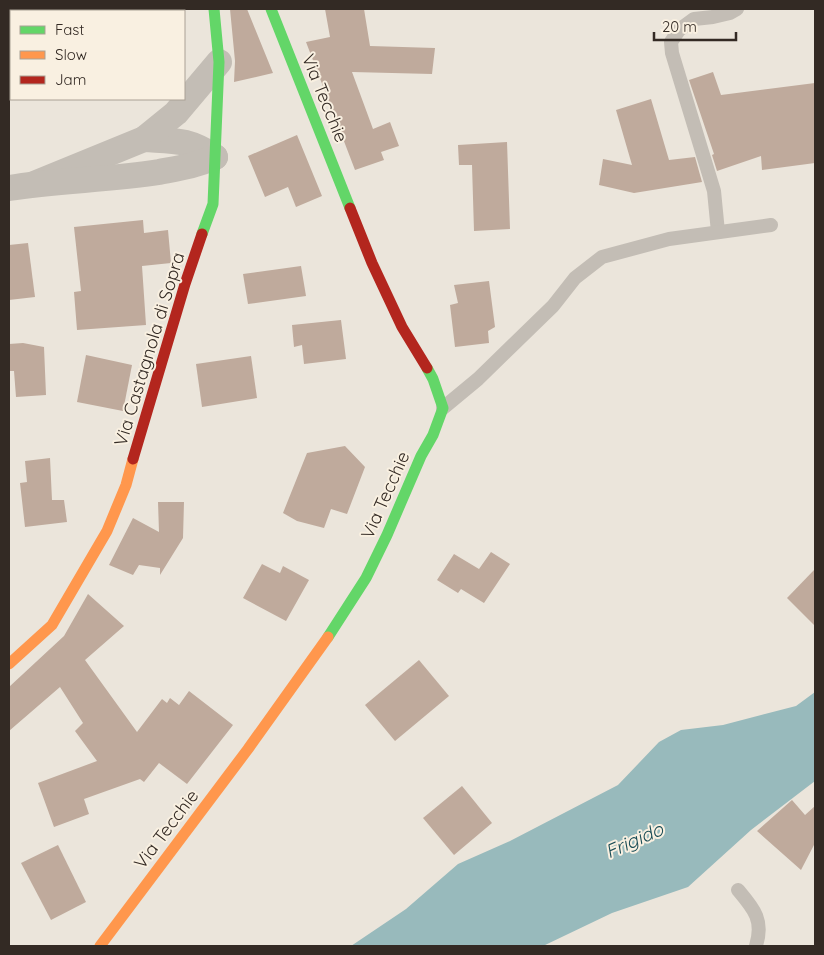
<svg xmlns="http://www.w3.org/2000/svg" width="824" height="955" font-family="Quicksand,sans-serif">
  <style>
    .water { fill: #98babc }
    .building { fill: #bfaa9c }
    .lines { fill: none; stroke-linecap: round; stroke-linejoin: round }
    .lane { stroke: #c3bdb5; stroke-width: 14 }
    .street { stroke: #c3bdb5; stroke-width: 26 }
    .fast { stroke: #63d668; stroke-width: 11 }
    .slow { stroke: #ff974d; stroke-width: 11 }
    .jam { stroke: #b3261e; stroke-width: 11 }
    .labels { text-anchor: middle; dominant-baseline: central; stroke-width: 4; stroke-linejoin: round; paint-order: stroke }
    .street-label { font-size: 18px; fill: #332a24; stroke: #f9f0e1 }
    .water-label { font-size: 19px; font-style: italic; fill: #194c55; stroke: #f9f0e1 }
  </style>
  <rect width="100%" height="100%" fill="#ebe5db"/>
  <!-- water -->
  <polygon class="water" points="815,692 815,781 751,830 688,887 612,913 543,946 351,946 406,909 458,864 510,841 618,785 659,742 681,730 723,725 796,706"/>
  <!-- building -->
  <g class="building">
    <polygon points="230,9 247,9 273,73 234,82 235,61"/>
    <polygon points="325,9 364,9 370,46 435,48 432,74 352,72 373,129 390,122 399,146 381,152 384,160 355,170 306,42 330,37"/>
    <polygon points="713,72 721,95 815,83 815,163 762,170 761,156 717,171 712,155 714,154 689,80"/>
    <polygon points="651,99 669,160 695,157 702,182 634,193 599,185 603,159 632,165 616,110"/>
    <polygon points="297,135 322,196 296,207 288,187 265,197 248,156"/>
    <polygon points="507,142 510,229 474,231 472,165 459,165 458,145"/>
    <polygon points="143,220 144,233 168,230 171,263 142,266 146,325 77,330 74,292 81,291 74,227"/>
    <polygon points="28,243 35,297 9,300 9,245"/>
    <polygon points="301,266 306,296 248,304 243,274"/>
    <polygon points="489,281 495,327 488,331 489,343 455,347 450,305 458,303 454,285"/>
    <polygon points="341,320 346,359 304,364 302,345 294,347 292,325"/>
    <polygon points="23,343 44,347 46,395 16,397 14,371 9,371 9,344"/>
    <polygon points="86,355 132,365 123,411 77,402"/>
    <polygon points="251,356 257,398 202,407 196,364"/>
    <polygon points="345,446 365,467 347,514 331,509 324,528 297,521 283,513 307,453"/>
    <polygon points="50,458 52,500 64,500 67,522 25,527 20,483 27,482 25,461"/>
    <polygon points="158,502 184,502 183,538 160,575 160,568 139,565 133,575 109,565 133,518 159,532"/>
    <polygon points="491,552 510,564 484,603 461,589 458,593 437,580 454,554 479,569"/>
    <polygon points="262,564 280,573 283,566 309,580 286,621 243,598"/>
    <polygon points="815,569 815,626 787,598"/>
    <polygon points="88,594 124,626 85,660 137,732 162,699 167,703 170,698 179,705 189,691 233,725 187,784 159,763 144,782 140,779 84,799 89,814 54,827 38,783 97,761 75,731 83,723 60,687 9,731 9,687 64,636"/>
    <polygon points="419,660 449,696 395,741 365,705"/>
    <polygon points="462,786 492,823 454,855 423,818"/>
    <polygon points="792,800 805,815 815,806 815,843 801,870 757,831"/>
    <polygon points="58,845 86,902 51,920 21,863"/>
  </g>
  <g class="lines">
    <!-- lane -->
    <g class="lane">
      <polyline points="718,232 714,191 672,53 671,42 679,30 694,19 713,17 730,13 737,9"/>
      <polyline points="443,408 478,379 553,306 575,278 602,257 669,239 771,225"/>
      <path d="M738,890C754,909 764,920 756,946"/>
    </g>
    <!-- street -->
    <g class="street">
      <path d="M144,139C175,141 188,139 215,157"/>
      <polyline points="34,184 144,139 176,113 219,62"/>
      <path d="M9,188C58,180 109,180 159,172C180,168 195,166 215,157"/>
    </g>
    <!-- fast -->
    <g class="fast">
      <polyline points="271,9 350,208"/>
      <polyline points="202,234 213,204 219,62 214,9"/>
      <polyline points="328,637 366,578 387,535 421,456 433,435 443,408 433,379 427,368"/>
    </g>
    <!-- slow -->
    <g class="slow">
      <polyline points="9,664 52,625 107,531 126,485 133,459"/>
      <polyline points="100,946 248,749 328,637"/>
    </g>
    <!-- jam -->
    <g class="jam">
      <polyline points="350,208 372,263 402,327 427,368"/>
      <polyline points="133,459 185,284 202,234"/>
    </g>
  </g>
  <g class="labels">
    <!-- street labels -->
    <g class="street-label">
      <text transform="translate(325 98) rotate(68)">Via Tecchie</text>
      <text transform="translate(149 349) rotate(-73)">Via Castagnola di Sopra</text>
      <text transform="translate(385 495) rotate(-66)">Via Tecchie</text>
      <text transform="translate(166 829) rotate(-53)">Via Tecchie</text>
    </g>
    <!-- water labels -->
    <g class="water-label">
      <text transform="translate(634 840) rotate(-24)">Frigido</text>
    </g>
  </g>
  <!-- border -->
  <rect width="824" height="955" fill="none" stroke="#332a24" stroke-width="20"/>
  <!-- legend -->
  <rect x="10" y="10" width="175" height="90" fill="#f9f0e1" stroke="#aaa195"/>
  <rect x="20" y="26" width="25" height="8" fill="#63d668" stroke="#aaa195"/>
  <text x="55" y="35" font-size="15" fill="#332a24">Fast</text>
  <rect x="20" y="51" width="25" height="8" fill="#ff974d" stroke="#aaa195"/>
  <text x="55" y="60" font-size="15" fill="#332a24">Slow</text>
  <rect x="20" y="76" width="25" height="8" fill="#b3261e" stroke="#aaa195"/>
  <text x="55" y="85" font-size="15" fill="#332a24">Jam</text>
  <!-- scale -->
  <path d="M654 32v8h82v-8" fill="none" stroke="#332a24" stroke-width="2.5"/>
  <text x="662" y="32" font-size="15" fill="#332a24" stroke="#f9f0e1" stroke-width="4" paint-order="stroke">20 m</text>
</svg>
